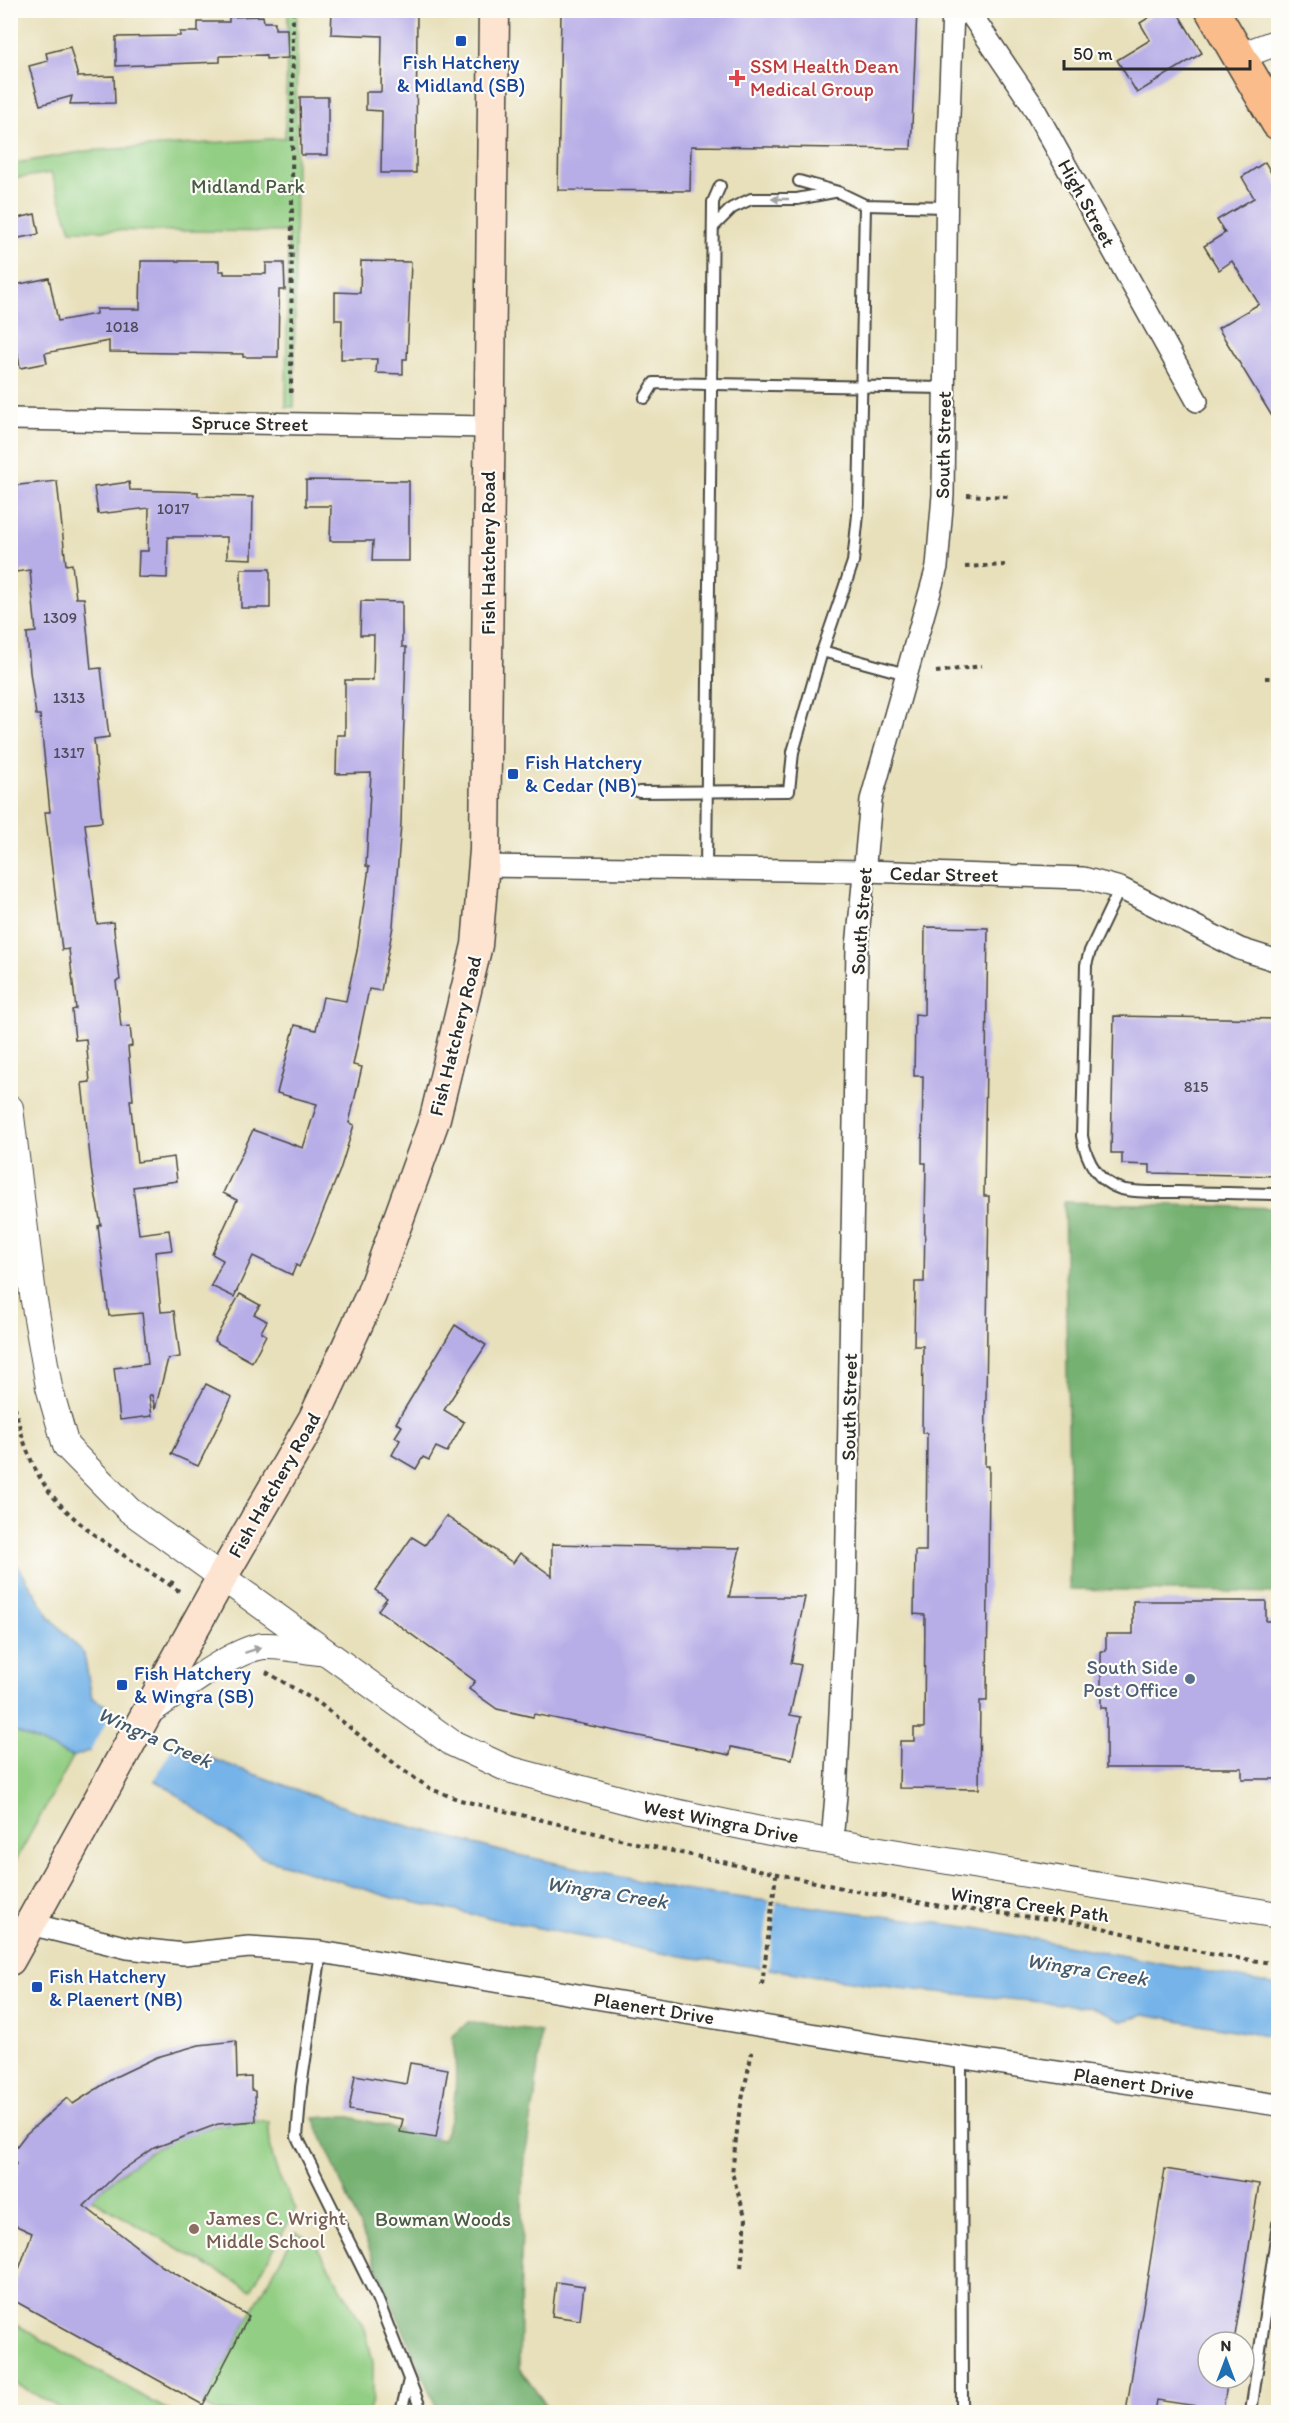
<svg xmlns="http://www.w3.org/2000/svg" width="1289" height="2423" font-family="Itim,sans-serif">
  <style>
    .green { fill: #92ce83; stroke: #5e7c57; stroke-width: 1.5 }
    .forest { fill: #75b171; stroke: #506e4e; stroke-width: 1.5 }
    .water { fill: #75b3e8; stroke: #506f8a; stroke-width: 1.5 }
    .pier { fill: #e8e0bb }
    .building { fill: #b7ade7 }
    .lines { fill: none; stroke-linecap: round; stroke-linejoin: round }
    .service-casing { stroke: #474641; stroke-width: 14 }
    .minor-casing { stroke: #474641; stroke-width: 24 }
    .tertiary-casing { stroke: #474641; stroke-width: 28 }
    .secondary-casing { stroke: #474641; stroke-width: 33 }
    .primary-casing { stroke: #474641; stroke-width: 36 }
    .path { stroke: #474641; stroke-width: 4; stroke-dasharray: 4.5 4.5; stroke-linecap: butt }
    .service { stroke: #fff; stroke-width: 10 }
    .minor { stroke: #fff; stroke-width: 21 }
    .tertiary { stroke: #fff; stroke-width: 26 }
    .secondary { stroke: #fde4d0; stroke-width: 30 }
    .primary { stroke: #f9bc8a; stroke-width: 33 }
    .oneway { fill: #a0a0a0 }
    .transit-dot { fill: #1a4fb4; stroke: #fdfcf7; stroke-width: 2 }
    .health-dot { fill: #e0444e; stroke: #fdfcf7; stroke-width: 2 }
    .service-dot { fill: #5c6f8a; stroke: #fdfcf7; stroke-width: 2 }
    .education-dot { fill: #8d6e63; stroke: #fdfcf7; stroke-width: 2 }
    .labels { text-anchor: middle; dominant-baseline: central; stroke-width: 4.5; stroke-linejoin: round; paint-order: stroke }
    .number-label { font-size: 16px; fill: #4e4c5a }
    .transit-label { font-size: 20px; fill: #164399; stroke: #fdfcf7; text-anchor: start }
    .health-label { font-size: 20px; fill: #be3a42; stroke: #fdfcf7; text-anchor: start }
    .park-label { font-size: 20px; fill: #4a5c45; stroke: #fdfcf7 }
    .street-label { font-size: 20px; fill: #2b2b2b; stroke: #fdfcf7 }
    .service-label { font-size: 20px; fill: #4e5e75; stroke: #fdfcf7; text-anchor: end }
    .education-label { font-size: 20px; fill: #785e54; stroke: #fdfcf7; text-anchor: start }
    .water-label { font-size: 21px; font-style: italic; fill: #455b6d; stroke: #fdfcf7 }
  </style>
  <rect width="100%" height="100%" fill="#fdfcf7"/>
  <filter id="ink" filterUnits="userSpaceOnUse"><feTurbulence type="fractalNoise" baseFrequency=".0167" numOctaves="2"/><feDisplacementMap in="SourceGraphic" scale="12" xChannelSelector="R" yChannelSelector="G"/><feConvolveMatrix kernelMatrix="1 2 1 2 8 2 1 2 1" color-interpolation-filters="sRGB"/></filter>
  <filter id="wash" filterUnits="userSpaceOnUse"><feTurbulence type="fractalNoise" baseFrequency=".008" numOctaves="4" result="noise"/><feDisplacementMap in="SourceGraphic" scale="24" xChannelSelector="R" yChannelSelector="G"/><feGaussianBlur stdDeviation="1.35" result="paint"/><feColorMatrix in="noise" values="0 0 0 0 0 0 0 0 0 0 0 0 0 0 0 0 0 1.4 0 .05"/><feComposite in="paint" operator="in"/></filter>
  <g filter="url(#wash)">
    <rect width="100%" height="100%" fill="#e8e0bb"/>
    <!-- green -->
    <g class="green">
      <polygon points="288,11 297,11 294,407 286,407 288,232 71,230 51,173 11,179 11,164 87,151 285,138"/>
      <polygon points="11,1730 73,1757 11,1869"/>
      <path d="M256,2121L269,2122C268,2155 279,2181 296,2209L251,2290L91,2199C140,2152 186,2124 256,2121Z"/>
      <polygon points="296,2232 313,2240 365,2329 373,2361 373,2397 369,2412 217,2412 203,2405 249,2316"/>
      <polygon points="11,2322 171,2412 64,2412 63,2410 11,2381"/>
    </g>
    <!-- forest -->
    <g class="forest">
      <polygon points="1064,1202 1278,1208 1278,1431 1274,1432 1278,1454 1278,1593 1069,1589 1070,1536"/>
      <path d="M468,2022L541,2032L535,2096L523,2169L519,2368L551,2412H438L314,2118L346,2116L442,2140C458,2111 458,2069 452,2037Z"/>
    </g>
    <!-- water -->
    <polygon class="water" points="10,1549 18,1566 50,1617 84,1654 92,1698 183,1748 355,1811 500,1851 682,1890 976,1928 1278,1985 1278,2038 1144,2014 1123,2021 1091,2007 898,1988 661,1953 393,1898 261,1857 164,1785 88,1751 73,1757 11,1730"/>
    <!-- pier -->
    <g class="pier">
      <polygon points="115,1706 176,1740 153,1783 89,1754"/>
      <polygon points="770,1898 777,1899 768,1972 760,1971"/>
    </g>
    <g id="blocks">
      <!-- building -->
      <g class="building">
        <polygon points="332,10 417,10 416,173 381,173 382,111 366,110 366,92 381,92 382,36 331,34"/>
        <polygon points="561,10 917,10 911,149 691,146 690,191 558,190"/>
        <polygon points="1161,10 1176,10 1202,53 1137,93 1117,60 1150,40 1140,23"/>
        <polygon points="263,16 264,22 275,22 275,29 287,29 288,58 266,59 266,55 220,56 220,62 116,66 116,37 180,36 180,32 198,32 198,22 229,22 229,17"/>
        <polygon points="70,47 78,77 114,76 115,103 70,104 72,96 40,105 29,66 48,61 46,53"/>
        <polygon points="300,97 328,97 328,155 301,155"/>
        <polygon points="1265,162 1278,185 1278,426 1218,328 1259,304 1232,261 1219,270 1204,246 1225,233 1217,220 1254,198 1242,177"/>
        <polygon points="35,214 39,234 14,239 10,220"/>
        <polygon points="141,261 219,261 219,271 224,271 224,274 266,274 266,263 284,263 285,290 279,290 278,357 243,357 243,354 109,352 109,341 45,353 47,363 20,368 18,354 10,356 10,286 49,278 58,321 96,314 96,309 140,309"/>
        <polygon points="361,261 411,262 407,359 403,359 403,374 376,373 377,359 341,359 342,320 335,320 335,292 360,293"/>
        <polygon points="306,480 409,481 409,561 372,561 373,541 330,541 331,506 306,506"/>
        <polygon points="57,481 66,565 72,564 76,598 84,598 91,669 101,668 109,737 94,739 102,822 85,824 97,924 113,922 120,980 116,981 121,1027 130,1026 132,1046 128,1047 133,1100 130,1100 137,1162 174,1157 177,1181 133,1187 139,1234 169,1230 172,1250 155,1252 161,1312 174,1311 180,1357 168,1359 155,1409 152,1395 149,1395 152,1416 120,1420 114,1368 148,1364 142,1313 109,1316 98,1226 101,1225 92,1175 82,1083 90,1082 86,1039 75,1040 72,1010 76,1009 69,949 62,950 45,812 50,812 40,715 36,715 30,672 27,633 36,632 30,570 16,572 10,518 10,486"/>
        <polygon points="129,482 130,490 198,492 198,496 253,497 252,559 227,558 227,537 168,537 167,578 138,577 139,551 148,551 149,508 98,514 94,487"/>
        <rect x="241" y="569" width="29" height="39"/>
        <polygon points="361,601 402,602 402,647 406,647 401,824 393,926 381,991 369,989 353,1065 362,1067 349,1123 354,1125 340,1170 311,1241 299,1267 296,1265 292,1275 253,1256 234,1297 211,1286 223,1260 212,1254 237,1200 223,1193 253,1130 303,1148 317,1104 277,1093 295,1025 316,1030 323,997 346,1001 357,951 369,867 366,866 371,773 336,774 337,735 345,735 345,680 373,680 374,635 360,635"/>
        <polygon points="925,927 988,928 984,1196 989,1196 985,1466 989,1466 987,1701 980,1701 979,1789 899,1788 900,1741 914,1741 914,1728 924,1728 925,1615 914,1614 915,1551 926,1551 927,1433 922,1433 923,1346 914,1346 915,1282 924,1282 926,1163 922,1163 923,1076 914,1076 915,1014 924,1015"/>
        <polygon points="1114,1016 1278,1019 1278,1176 1150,1173 1150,1165 1122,1164 1122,1153 1111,1153"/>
        <polygon points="240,1294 260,1305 254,1314 267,1321 261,1332 266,1335 252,1362 214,1341"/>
        <polygon points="455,1325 486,1345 444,1410 464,1422 447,1452 436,1447 429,1460 423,1457 416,1469 392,1455 400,1440 395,1437 402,1426 396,1423"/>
        <polygon points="206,1384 232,1397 198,1466 171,1454"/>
        <polygon points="446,1516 513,1563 520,1553 552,1576 552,1544 740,1548 729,1597 805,1597 791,1663 801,1665 790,1715 801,1717 792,1759 731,1747 730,1755 534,1714 533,1717 497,1709 469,1689 475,1681 378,1610 387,1598 375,1590 412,1537 425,1545"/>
        <polygon points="1133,1601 1266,1601 1266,1621 1278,1621 1278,1779 1242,1779 1242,1768 1106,1768 1106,1708 1101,1708 1101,1651 1106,1651 1106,1634 1133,1634"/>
        <polygon points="236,2041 237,2078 251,2077 251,2090 255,2091 256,2121 218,2124 154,2148 117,2174 84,2206 162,2266 249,2316 203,2405 13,2300 17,2275 32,2233 10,2223 10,2173 16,2164 10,2155 26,2134 67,2098 73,2104 115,2077 157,2057 199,2045"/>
        <polygon points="410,2063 448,2069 436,2138 400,2132 403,2119 349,2110 355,2075 406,2084"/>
        <polygon points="1165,2169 1259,2184 1234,2342 1208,2342 1208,2378 1228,2378 1223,2410 1157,2400 1155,2412 1126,2412"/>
        <polygon points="556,2282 584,2286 580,2320 552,2316"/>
      </g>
    </g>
  </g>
  <g filter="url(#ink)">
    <use href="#blocks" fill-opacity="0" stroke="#474641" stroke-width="1.5"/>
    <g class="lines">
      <defs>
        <g id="service">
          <polyline points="799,181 838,192 865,205 947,207"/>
          <polyline points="713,227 732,208 751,199 797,199 834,192"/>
          <polyline points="645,398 654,383 945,388"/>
          <polyline points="822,651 906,674"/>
          <polyline points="639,792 789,791 793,752 821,655 853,562 859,505 865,205"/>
          <polyline points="706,869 713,202 720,186"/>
          <path d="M1120,888L1090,951L1086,965L1082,1136C1086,1159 1097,1182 1121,1189C1138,1193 1159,1192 1177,1192C1211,1193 1245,1193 1278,1194"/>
          <polyline points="321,1952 301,2087 297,2137 377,2298 422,2412"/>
          <polyline points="961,2057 962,2412"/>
          <polyline points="401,2412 409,2380"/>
          <polyline points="1251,2412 1278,2224"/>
        </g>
        <g id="minor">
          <polyline points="968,10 1031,103 1197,401"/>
          <polyline points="10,419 490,427"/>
          <polyline points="484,866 865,871 1083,878 1120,888 1240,949 1278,961"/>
          <polyline points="832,1842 836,1795 846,1591 857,947 871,800 937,567 943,495 947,168 953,10"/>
          <polyline points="30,1924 128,1948 184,1954 249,1947 321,1952 870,2044 1278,2105"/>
        </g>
        <g id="tertiary">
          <polyline points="1240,56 1278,42"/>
          <polyline points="10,1108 33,1295 49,1387 66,1446 129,1510 452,1743 508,1769 642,1805 770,1832 1278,1915"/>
          <path d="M149,1712C177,1693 232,1650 263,1646C282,1645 301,1650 319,1652"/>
        </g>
        <polyline id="secondary" points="10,1960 221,1579 314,1418 371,1295 435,1118 477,945 485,850 494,10"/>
        <polyline id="primary" points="1212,10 1278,123"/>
      </defs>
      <!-- service casing -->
      <use href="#service" class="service-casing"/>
      <!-- minor casing -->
      <use href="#minor" class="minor-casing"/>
      <!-- tertiary casing -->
      <use href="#tertiary" class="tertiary-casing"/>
      <!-- secondary casing -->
      <use href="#secondary" class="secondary-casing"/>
      <!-- primary casing -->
      <use href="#primary" class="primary-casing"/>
      <!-- path -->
      <g class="path">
        <polyline points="291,393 293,10"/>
        <polyline points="967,495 1010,497"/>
        <polyline points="965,567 1005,565"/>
        <polyline points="936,672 982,666"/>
        <polyline points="1265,678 1278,678"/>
        <path d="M10,1371C14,1416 27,1470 59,1503C93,1540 141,1565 182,1593"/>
        <polyline points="171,1585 173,1580"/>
        <polyline points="266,1672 319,1703 404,1771 431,1789 460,1800 640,1844 856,1891 946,1907 1082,1923 1210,1954 1278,1964"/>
        <polyline points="762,1985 776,1875"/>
        <polyline points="741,2267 746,2219 732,2173 739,2114 752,2052"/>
      </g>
      <!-- service -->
      <use href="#service" class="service"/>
      <!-- minor -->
      <use href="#minor" class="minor"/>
      <!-- tertiary -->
      <use href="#tertiary" class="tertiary"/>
      <!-- secondary -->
      <use href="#secondary" class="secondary"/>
      <!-- primary -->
      <use href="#primary" class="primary"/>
    </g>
    <!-- one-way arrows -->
    <defs><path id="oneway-solid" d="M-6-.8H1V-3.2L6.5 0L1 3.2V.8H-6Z" transform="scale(1.5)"/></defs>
    <g class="oneway">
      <use href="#oneway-solid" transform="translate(780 199) rotate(180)"/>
      <use href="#oneway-solid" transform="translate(253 1650) rotate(-18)"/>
    </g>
  </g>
  <!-- markers -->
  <g class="transit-dot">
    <rect x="455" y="35" width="12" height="12" rx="3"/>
    <rect x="507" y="768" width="12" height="12" rx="3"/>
    <rect x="116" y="1679" width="12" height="12" rx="3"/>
    <rect x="31" y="1981" width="12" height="12" rx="3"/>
  </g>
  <path class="health-dot" d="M734 69h6v6h6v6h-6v6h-6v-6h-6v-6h6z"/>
  <circle class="service-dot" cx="1190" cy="1679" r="6"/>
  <circle class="education-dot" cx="194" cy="2229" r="6"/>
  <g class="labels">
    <!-- number labels -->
    <g class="number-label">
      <text x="122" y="326">1018</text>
      <text x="173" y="508">1017</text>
      <text x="60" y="617">1309</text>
      <text x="69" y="697">1313</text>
      <text x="69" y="752">1317</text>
      <text x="1196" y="1086">815</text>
    </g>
    <!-- transit labels -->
    <g class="transit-label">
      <text x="461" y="62" text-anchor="middle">Fish Hatchery<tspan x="461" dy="23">&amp; Midland (SB)</tspan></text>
      <text x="525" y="762">Fish Hatchery<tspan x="525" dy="23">&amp; Cedar (NB)</tspan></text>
      <text x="134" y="1673">Fish Hatchery<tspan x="134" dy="23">&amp; Wingra (SB)</tspan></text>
      <text x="49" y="1976">Fish Hatchery<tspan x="49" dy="23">&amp; Plaenert (NB)</tspan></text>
    </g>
    <!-- health labels -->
    <g class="health-label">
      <text x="750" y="66">SSM Health Dean<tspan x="750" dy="23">Medical Group</tspan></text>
    </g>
    <!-- park labels -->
    <g class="park-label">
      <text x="248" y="186">Midland Park</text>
      <text x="443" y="2219">Bowman Woods</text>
    </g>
    <!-- street labels -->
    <g class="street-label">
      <text transform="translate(1087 203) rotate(61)">High Street</text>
      <text transform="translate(250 423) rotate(1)">Spruce Street</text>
      <text transform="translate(943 445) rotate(-89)">South Street</text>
      <text transform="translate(488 553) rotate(-90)">Fish Hatchery Road</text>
      <text transform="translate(944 874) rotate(1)">Cedar Street</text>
      <text transform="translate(861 921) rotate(-86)">South Street</text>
      <text transform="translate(455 1036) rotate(-76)">Fish Hatchery Road</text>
      <text transform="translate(849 1407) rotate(-89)">South Street</text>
      <text transform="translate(274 1485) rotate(-60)">Fish Hatchery Road</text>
      <text transform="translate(721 1821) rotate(11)">West Wingra Drive</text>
      <text transform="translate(1030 1904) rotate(8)">Wingra Creek Path</text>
      <text transform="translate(654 2008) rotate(9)">Plaenert Drive</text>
      <text transform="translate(1134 2083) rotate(9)">Plaenert Drive</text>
    </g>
    <!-- service labels -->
    <g class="service-label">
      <text x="1178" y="1667">South Side<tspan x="1178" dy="23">Post Office</tspan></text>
    </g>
    <!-- education labels -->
    <g class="education-label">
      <text x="206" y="2218">James C. Wright<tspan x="206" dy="23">Middle School</tspan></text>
    </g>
    <!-- water labels -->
    <g class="water-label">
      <text transform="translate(155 1737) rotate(24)">Wingra Creek</text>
      <text transform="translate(607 1892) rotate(9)">Wingra Creek</text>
      <text transform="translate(1087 1969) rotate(9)">Wingra Creek</text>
    </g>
  </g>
  <!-- margin -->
  <rect width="1289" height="2423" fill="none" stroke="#fdfcf7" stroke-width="36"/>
  <!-- north arrow -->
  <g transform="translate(1226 2360)"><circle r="28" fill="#fdfcf7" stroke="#a9a8a5" stroke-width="1.5"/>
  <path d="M0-4.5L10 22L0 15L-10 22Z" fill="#1f6fb2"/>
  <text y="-9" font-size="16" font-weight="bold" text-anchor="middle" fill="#2b2b2b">N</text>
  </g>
  <!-- scale -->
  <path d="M1064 60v9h186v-9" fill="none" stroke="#2b2b2b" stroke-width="3"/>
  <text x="1073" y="60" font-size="18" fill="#2b2b2b" stroke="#fdfcf7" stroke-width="4.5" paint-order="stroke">50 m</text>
</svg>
